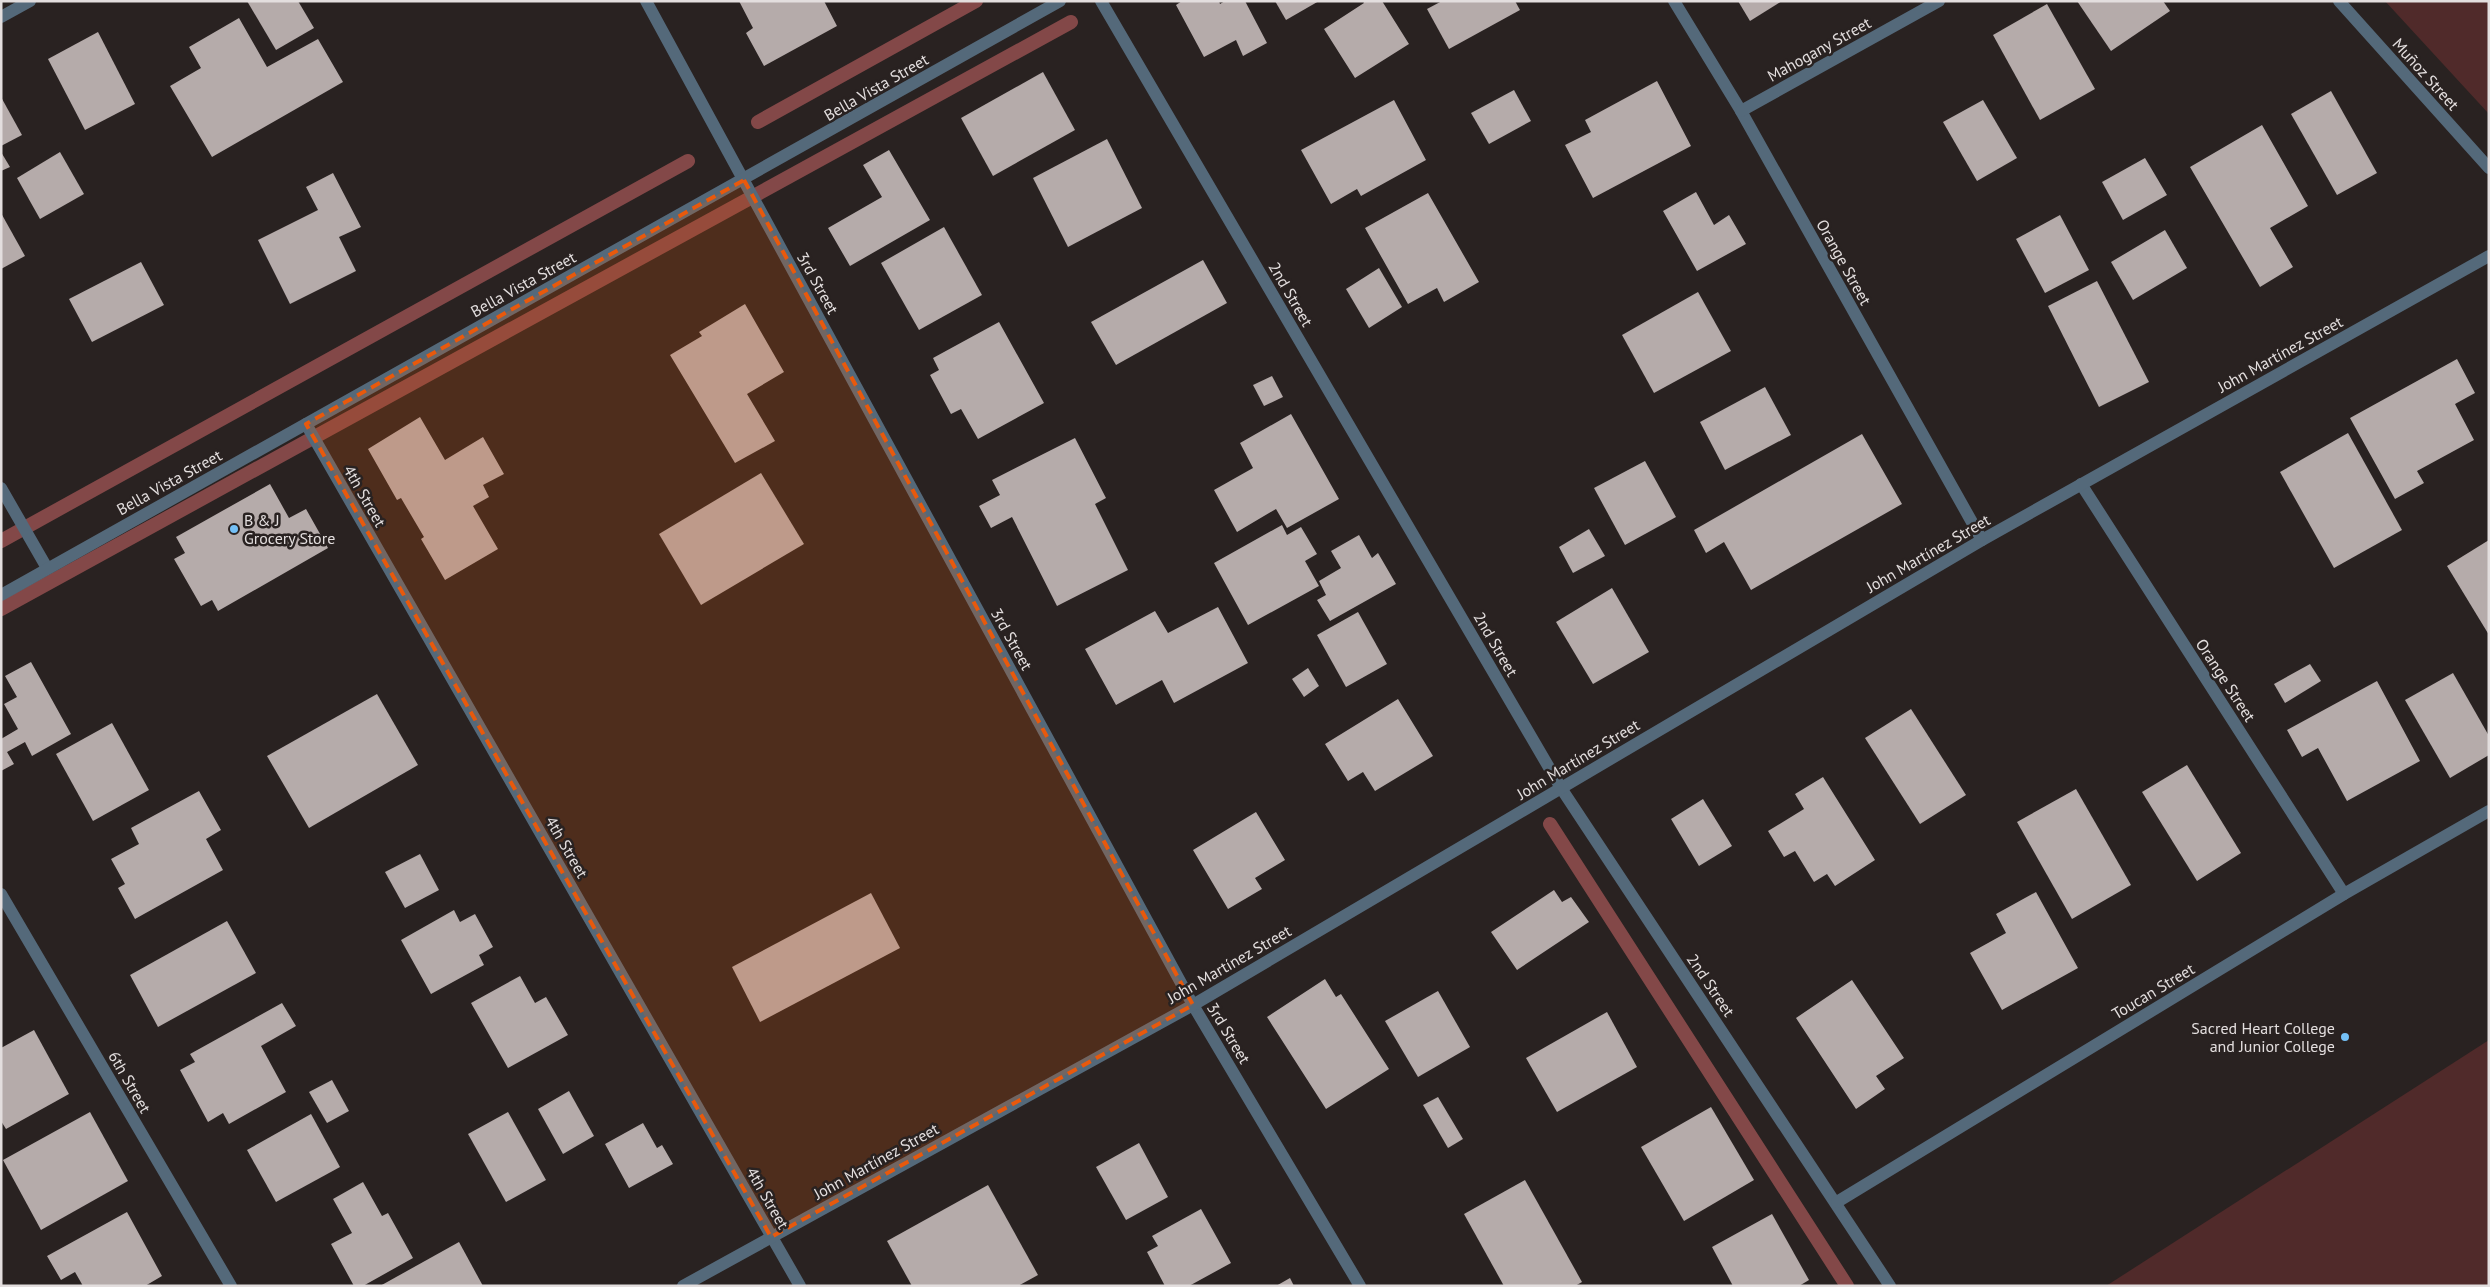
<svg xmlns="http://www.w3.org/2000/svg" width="2490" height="1287" font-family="'PT Sans',sans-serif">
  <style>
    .green { fill: #502a2a }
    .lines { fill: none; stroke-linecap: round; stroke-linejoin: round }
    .stream { stroke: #834848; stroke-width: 14 }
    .building { fill: #b5abaa }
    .minor { stroke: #54697a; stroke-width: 12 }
    .tertiary { stroke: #54697a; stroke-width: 12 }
    .marked { fill: #e8590c; fill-opacity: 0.2; stroke: #e8590c; stroke-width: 4; stroke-dasharray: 10 6; stroke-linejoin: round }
    .poi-dot { fill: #74c0f6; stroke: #292221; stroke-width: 2 }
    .labels { text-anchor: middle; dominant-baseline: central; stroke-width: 5; stroke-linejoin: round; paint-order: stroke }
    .street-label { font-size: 16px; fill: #e3dede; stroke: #292221 }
    .poi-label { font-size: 16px; fill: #e3dede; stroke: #292221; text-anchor: start }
  </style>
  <rect width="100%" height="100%" fill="#292221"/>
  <!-- green -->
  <g class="green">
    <polygon points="2385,1 2489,1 2489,114"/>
    <polygon points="2489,1040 2489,1286 2106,1286"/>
  </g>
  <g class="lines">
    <!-- stream -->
    <g class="stream">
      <polyline points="758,122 976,1"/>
      <polyline points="1,541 688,161"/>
      <polyline points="1,609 1071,22"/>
      <polyline points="1550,824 1847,1286"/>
    </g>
  </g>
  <!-- building -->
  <g class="building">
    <polygon points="247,1 298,1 314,28 276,50"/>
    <polygon points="739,1 824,1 837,26 764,66 746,33 753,28"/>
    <polygon points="1182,1 1219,1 1220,4 1225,1 1245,1 1267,43 1243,56 1236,40 1204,57 1176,5"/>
    <polygon points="1275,1 1319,1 1286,20"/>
    <polygon points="1363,1 1382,1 1409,44 1355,78 1324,29 1364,3"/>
    <polygon points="1442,1 1515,1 1520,10 1449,49 1427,9"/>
    <polygon points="1738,1 1782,1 1750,21"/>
    <polygon points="2077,1 2163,1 2170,11 2111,51"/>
    <polygon points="2047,4 2095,89 2040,120 1993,35"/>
    <polygon points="239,18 267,67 318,39 343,82 212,157 170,86 201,68 189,47"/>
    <polygon points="98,32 135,104 85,130 48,59"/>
    <polygon points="1043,72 1075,130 993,176 961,118"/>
    <polygon points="1657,81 1691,146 1593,198 1565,145 1591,132 1585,120"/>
    <polygon points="1514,90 1531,121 1489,144 1471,113"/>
    <polygon points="2331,91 2377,173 2337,195 2291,114"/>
    <polygon points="1,97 22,135 1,146"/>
    <polygon points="1394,100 1426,160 1361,196 1357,189 1331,204 1301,150"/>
    <polygon points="1983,100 2017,158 1977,181 1943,122"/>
    <polygon points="2262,125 2308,206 2270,228 2293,267 2260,287 2190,167"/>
    <polygon points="1107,139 1142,208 1068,247 1033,178"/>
    <polygon points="889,150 930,220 850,266 828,228 882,197 863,165"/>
    <polygon points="1,152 10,167 1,171"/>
    <polygon points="60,152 84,194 40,219 17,178"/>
    <polygon points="2145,158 2167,195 2123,220 2102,182"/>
    <polygon points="333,173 361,227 339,237 356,271 290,304 258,240 318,210 306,187"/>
    <polygon points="1696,192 1714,225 1729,215 1746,244 1697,271 1663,211"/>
    <polygon points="1428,193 1479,282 1444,302 1437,288 1408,304 1365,228"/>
    <polygon points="1,213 25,256 1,269"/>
    <polygon points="2060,215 2089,270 2045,293 2016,239"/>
    <polygon points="944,227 982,295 919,330 881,263"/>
    <polygon points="2165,230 2187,268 2133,300 2111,262"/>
    <polygon points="1203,260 1227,303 1116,365 1091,322"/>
    <polygon points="141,262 164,305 92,342 69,299"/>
    <polygon points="1379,268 1402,307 1369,328 1346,289"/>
    <polygon points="2097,281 2149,382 2099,407 2048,306"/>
    <polygon points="1698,292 1731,351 1654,393 1622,335"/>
    <polygon points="745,304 784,372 747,394 775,441 735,463 670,355 702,336 699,332"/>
    <polygon points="999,322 1044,403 978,439 961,409 951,414 930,375 939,370 933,358"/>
    <polygon points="2457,359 2475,393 2455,404 2474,440 2417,471 2424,483 2395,499 2350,418"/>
    <polygon points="1272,376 1283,397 1264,406 1253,385"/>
    <polygon points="1765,387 1791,435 1725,470 1700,422"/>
    <polygon points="1291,414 1339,499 1287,528 1276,509 1237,532 1214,490 1253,468 1240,443"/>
    <polygon points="420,417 445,460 483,437 504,474 483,485 489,497 473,506 498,549 445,580 421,539 424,537 401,498 397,500 368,449"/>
    <polygon points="2348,433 2402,530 2334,568 2280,472"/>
    <polygon points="1862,434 1902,504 1751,590 1724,542 1706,553 1694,530"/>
    <polygon points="1075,438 1106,498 1095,504 1128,570 1057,606 1012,517 991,528 979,506 1000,495 992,480"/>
    <polygon points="1645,461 1676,517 1625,545 1594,488"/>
    <polygon points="761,473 804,544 701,605 659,534"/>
    <polygon points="270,484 289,518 306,509 328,548 218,611 212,600 201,606 174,559 185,553 176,537"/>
    <polygon points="1282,525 1287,535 1301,527 1317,554 1305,561 1319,586 1248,625 1214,563"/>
    <polygon points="1589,529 1605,556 1573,573 1559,547"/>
    <polygon points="1359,535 1372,558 1378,553 1396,584 1330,621 1317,600 1326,595 1319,581 1341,568 1331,551"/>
    <polygon points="2489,540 2489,635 2447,566"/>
    <polygon points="1612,588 1649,652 1593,684 1556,622"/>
    <polygon points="1218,607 1248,663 1174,703 1162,680 1116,705 1085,649 1155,611 1168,633"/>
    <polygon points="1358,612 1387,664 1346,687 1317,635"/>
    <polygon points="31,662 71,734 32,756 25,742 7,752 14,764 1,771 1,739 18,729 4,704 17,697 5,676"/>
    <polygon points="2310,664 2321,681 2285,703 2274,684"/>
    <polygon points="1308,668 1319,686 1304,697 1292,679"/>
    <polygon points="2453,673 2489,736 2489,755 2450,778 2405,700"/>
    <polygon points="2377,681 2420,761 2347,801 2318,748 2302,757 2287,730"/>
    <polygon points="377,694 418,765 309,828 267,756"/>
    <polygon points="1398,699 1433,756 1375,791 1363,772 1348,781 1325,744"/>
    <polygon points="1911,709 1966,795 1920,824 1865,738"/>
    <polygon points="112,723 149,790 93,821 56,754"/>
    <polygon points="2187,765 2241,853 2197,881 2142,792"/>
    <polygon points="1823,777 1875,860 1835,886 1827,874 1814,882 1795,851 1784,857 1768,831 1804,809 1795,794"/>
    <polygon points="2076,789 2131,885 2072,919 2017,822"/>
    <polygon points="199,791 221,830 206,839 223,870 135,919 118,888 125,884 111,859 139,844 131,828"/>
    <polygon points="1703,799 1732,846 1699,866 1671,819"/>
    <polygon points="1256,812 1285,860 1255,878 1262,889 1228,909 1193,850"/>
    <polygon points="420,854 439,890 405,908 385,872"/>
    <polygon points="1554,890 1562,902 1571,897 1589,922 1517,970 1491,932"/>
    <polygon points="2036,892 2078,968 2002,1010 1970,953 2006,933 1996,914"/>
    <polygon points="871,893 900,948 760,1022 732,967"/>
    <polygon points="454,910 460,922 475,914 493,947 479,955 484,965 431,994 401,940"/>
    <polygon points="227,921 256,973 158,1027 130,975"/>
    <polygon points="520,976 535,1003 546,997 568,1035 508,1068 471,1003"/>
    <polygon points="1325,979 1336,997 1341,994 1389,1069 1326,1109 1267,1017"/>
    <polygon points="1852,980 1904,1058 1876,1076 1885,1089 1856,1109 1796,1018"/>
    <polygon points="1438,991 1470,1047 1418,1077 1385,1021"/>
    <polygon points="282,1003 296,1026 261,1046 286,1092 229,1124 223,1113 208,1122 180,1070 195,1062 190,1054"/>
    <polygon points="1607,1012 1637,1067 1557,1112 1526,1058"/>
    <polygon points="34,1030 69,1094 6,1129 1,1121 1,1048"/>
    <polygon points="332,1080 349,1111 327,1123 309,1092"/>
    <polygon points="569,1091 594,1136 563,1154 538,1109"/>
    <polygon points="1438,1097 1463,1139 1448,1148 1423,1105"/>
    <polygon points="1711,1107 1754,1180 1684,1221 1641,1147"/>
    <polygon points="90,1112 128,1181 41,1230 3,1160"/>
    <polygon points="508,1112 546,1180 506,1202 468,1134"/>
    <polygon points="311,1114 340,1167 276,1202 247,1150"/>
    <polygon points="643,1123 657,1148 662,1145 673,1164 629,1188 605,1144"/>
    <polygon points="1139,1143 1168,1197 1126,1220 1096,1167"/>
    <polygon points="1525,1180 1582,1282 1575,1286 1504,1286 1464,1214"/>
    <polygon points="363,1182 382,1216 388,1213 413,1258 363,1286 354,1286 331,1244 352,1233 333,1199"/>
    <polygon points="988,1185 1038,1275 1018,1286 912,1286 887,1241"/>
    <polygon points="1201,1209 1231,1263 1189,1286 1165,1286 1147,1252 1158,1246 1152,1236"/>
    <polygon points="127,1212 162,1276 145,1286 83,1286 75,1272 61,1280 47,1256"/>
    <polygon points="1772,1214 1809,1280 1799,1286 1733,1286 1712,1247"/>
    <polygon points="459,1242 483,1286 380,1286"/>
    <polygon points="1290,1278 1294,1286 1276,1286"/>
  </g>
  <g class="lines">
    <!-- minor -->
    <g class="minor">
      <polyline points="1101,1 1561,788 1890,1286"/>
      <polyline points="1674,1 1741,111 1982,540"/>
      <polyline points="2339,1 2489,168"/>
      <polyline points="1,17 30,1"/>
      <polyline points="1741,111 1939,1"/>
      <polyline points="306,424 800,1286"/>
      <polyline points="2081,484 2344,894"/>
      <polyline points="1,488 47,568"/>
      <polyline points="1,894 231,1286"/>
      <polyline points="1837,1202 2344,894 2489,811"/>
    </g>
    <!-- tertiary -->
    <g class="tertiary">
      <polyline points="646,1 1193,1005 1360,1286"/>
      <polyline points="1,595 1060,1"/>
      <polyline points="683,1286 1193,1005 1982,540 2489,256"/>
    </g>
  </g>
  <!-- marked area -->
  <path class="marked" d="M744,180L1193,1005L771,1237L306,424Z"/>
  <!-- markers -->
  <g class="poi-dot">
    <circle cx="234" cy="529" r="5"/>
    <circle cx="2345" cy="1037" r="5"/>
  </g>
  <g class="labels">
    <!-- street labels -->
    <g class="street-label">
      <text transform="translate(1819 49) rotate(-29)">Mahogany Street</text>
      <text transform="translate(2426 74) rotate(48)">Muñoz Street</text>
      <text transform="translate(876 87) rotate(-30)">Bella Vista Street</text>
      <text transform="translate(1844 262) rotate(61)">Orange Street</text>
      <text transform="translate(818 283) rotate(61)">3rd Street</text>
      <text transform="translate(523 284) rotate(-29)">Bella Vista Street</text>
      <text transform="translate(1291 294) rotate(60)">2nd Street</text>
      <text transform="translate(2280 354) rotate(-29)">John Martínez Street</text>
      <text transform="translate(169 482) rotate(-29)">Bella Vista Street</text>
      <text transform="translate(365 496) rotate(60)">4th Street</text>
      <text transform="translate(1928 553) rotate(-30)">John Martínez Street</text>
      <text transform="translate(1012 639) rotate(61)">3rd Street</text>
      <text transform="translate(1496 644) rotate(60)">2nd Street</text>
      <text transform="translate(2226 680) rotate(57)">Orange Street</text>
      <text transform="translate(1578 759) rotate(-31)">John Martínez Street</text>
      <text transform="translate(567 847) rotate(60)">4th Street</text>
      <text transform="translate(1229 964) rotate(-30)">John Martínez Street</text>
      <text transform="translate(1711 985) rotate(56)">2nd Street</text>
      <text transform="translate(2153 991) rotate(-31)">Toucan Street</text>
      <text transform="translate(1229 1033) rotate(59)">3rd Street</text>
      <text transform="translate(130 1082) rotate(60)">6th Street</text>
      <text transform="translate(876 1161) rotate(-29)">John Martínez Street</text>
      <text transform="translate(768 1198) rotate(60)">4th Street</text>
    </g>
    <!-- poi labels -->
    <g class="poi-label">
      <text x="244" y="520">B &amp; J<tspan x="244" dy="18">Grocery Store</tspan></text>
      <text x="2335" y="1028" text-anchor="end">Sacred Heart College<tspan x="2335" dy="18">and Junior College</tspan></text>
    </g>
  </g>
  <!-- border -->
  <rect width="2490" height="1287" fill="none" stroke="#e3dede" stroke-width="5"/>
</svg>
